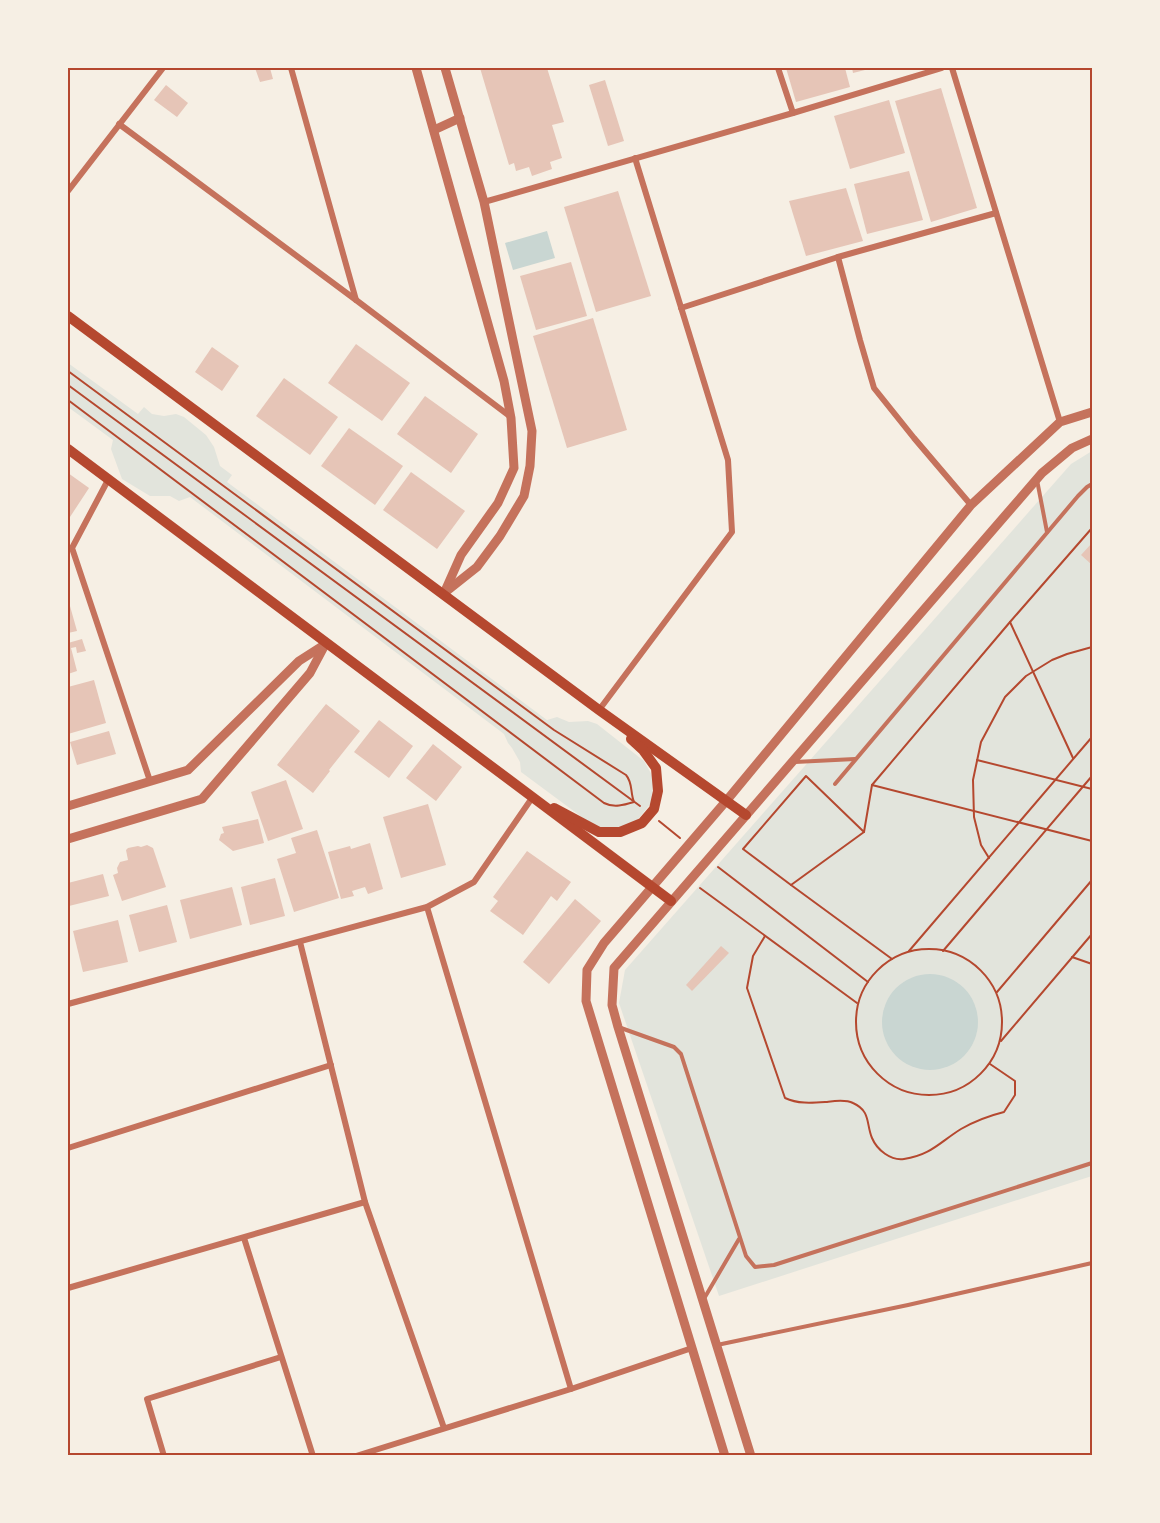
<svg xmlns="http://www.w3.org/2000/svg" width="1160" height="1523" font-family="'Fira Sans',sans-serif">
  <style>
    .green { fill: #e2e4dc }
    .water { fill: #c9d6d2 }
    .building { fill: #e6c5b7 }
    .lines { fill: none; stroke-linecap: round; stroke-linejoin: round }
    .path { stroke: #b5482f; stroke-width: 2 }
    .service { stroke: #c5725c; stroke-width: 4 }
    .minor { stroke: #c5725c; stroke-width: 6 }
    .tertiary { stroke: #c5725c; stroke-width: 9 }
    .secondary { stroke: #b5482f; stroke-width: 10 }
    .neatline { fill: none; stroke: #b5482f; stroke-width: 2 }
  </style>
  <rect width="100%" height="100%" fill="#f6efe4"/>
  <!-- green -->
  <g class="green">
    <polygon points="68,363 138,414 144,407 152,414 164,416 176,414 184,417 206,435 214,447 220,466 232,475 227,482 547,720 557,717 569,722 588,721 597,724 644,761 653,777 652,802 635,823 620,829 598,829 521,772 520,762 512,748 508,743 504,734 190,497 179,501 170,496 150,496 122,479 111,449 113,440 68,407"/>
    <polygon points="1092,451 1092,1176 719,1296 619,1003 625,970 1071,464"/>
  </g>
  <!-- water -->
  <g class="water">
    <polygon points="547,231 555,258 513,270 505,243"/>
    <circle cx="930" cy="1022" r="48"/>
  </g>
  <!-- building -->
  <g class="building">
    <polygon points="255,68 270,68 273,79 260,82"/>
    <polygon points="480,68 547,68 564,122 552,125 562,158 550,162 552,169 532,176 529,167 516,171 514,163 509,165"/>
    <polygon points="786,68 845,68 850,87 796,102"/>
    <polygon points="852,68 873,68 853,73"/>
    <polygon points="605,80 624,141 608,146 589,85"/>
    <polygon points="166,85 188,103 177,117 154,100"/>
    <polygon points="941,88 977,208 931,222 895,101"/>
    <polygon points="889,100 905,153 850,169 834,116"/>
    <polygon points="909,171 923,220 867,234 854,184"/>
    <polygon points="846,188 863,241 806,256 789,201"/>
    <polygon points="618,191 651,296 596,312 564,207"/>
    <polygon points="571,262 587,316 536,330 520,276"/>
    <polygon points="593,318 627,430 567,448 533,336"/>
    <polygon points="356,344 410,383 382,421 328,383"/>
    <polygon points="212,347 239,366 222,391 195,372"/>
    <polygon points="284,378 338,417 310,455 256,416"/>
    <polygon points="425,396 478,434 451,473 397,434"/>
    <polygon points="349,428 403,466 375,505 321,466"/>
    <polygon points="411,472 465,511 437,549 383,510"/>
    <polygon points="68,473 89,488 68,520"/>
    <polygon points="1092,543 1092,562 1091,564 1081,555"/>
    <polygon points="68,599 77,631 68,633"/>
    <polygon points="82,639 86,651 77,653 76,647 71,648 77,671 68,674 68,643"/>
    <polygon points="94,680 106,723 68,734 68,687"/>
    <polygon points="326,704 360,731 329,770 330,771 313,793 277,765"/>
    <polygon points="379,720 413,746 389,778 354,752"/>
    <polygon points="109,731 116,754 77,765 70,742"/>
    <polygon points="433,744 462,767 436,801 406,778"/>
    <polygon points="286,780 303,829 268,841 251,792"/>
    <polygon points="428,804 446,865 401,878 383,817"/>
    <polygon points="258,819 264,843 233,851 219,840 221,834 224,833 222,827"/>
    <polygon points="317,830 339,898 294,912 277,859 296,853 291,838"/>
    <polygon points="370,843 383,889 368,894 365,887 352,891 354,896 341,899 328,852 350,846 351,849"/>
    <polygon points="147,845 153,848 166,887 122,901 113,875 118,873 117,868 120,862 128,860 126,850 128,848 138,846 141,847"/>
    <polygon points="527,851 571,882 557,901 551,896 523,935 490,911 498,901 493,897"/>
    <polygon points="103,874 109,896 69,906 68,883"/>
    <polygon points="275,878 285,916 250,925 241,887"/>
    <polygon points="232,887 242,925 190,939 180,900"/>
    <polygon points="575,899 601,921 549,984 523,962"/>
    <polygon points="167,905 177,942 139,952 129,915"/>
    <polygon points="118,920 128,962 83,972 73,931"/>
    <polygon points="721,946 729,953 692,991 686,985"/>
  </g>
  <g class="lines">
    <!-- path -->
    <g class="path">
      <path d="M68,371L554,730L626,775C633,783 630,792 634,802C624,805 614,808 604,803L68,400"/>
      <polyline points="68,385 640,806"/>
      <polyline points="1010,622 1073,758"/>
      <polyline points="977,760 1092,789"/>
      <polyline points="872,785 1092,841"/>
      <polyline points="659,821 680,838"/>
      <polyline points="864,832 791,885 892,959"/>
      <polyline points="989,858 981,845 974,817 973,780 981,742 1005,697 1026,676 1052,660 1067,654 1092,647"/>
      <polyline points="718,867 868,982"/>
      <polyline points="791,885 743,849 806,776 864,832 872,785 1010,622 1092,528"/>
      <polyline points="700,888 857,1003"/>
      <path d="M765,936L753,956L747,988L785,1098C798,1104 811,1103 826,1102C834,1101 845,1099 853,1103C871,1111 866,1124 872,1138C877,1150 891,1161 904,1159C931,1155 940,1142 961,1129C975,1121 988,1116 1004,1112L1015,1095V1081L990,1064"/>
      <circle cx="929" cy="1022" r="73"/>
      <polyline points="909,951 1092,737"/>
      <polyline points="943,951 1092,776"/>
      <polyline points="1072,957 1092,964"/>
      <polyline points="997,992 1092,880"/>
      <polyline points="1001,1041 1092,934"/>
    </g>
    <!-- service -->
    <g class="service">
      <polyline points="1037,480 1047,532"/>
      <polyline points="795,762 855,759"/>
      <polyline points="835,784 1078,496 1087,487 1092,484"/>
      <polyline points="621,1028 674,1047 681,1054 746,1256 755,1267 774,1265 1092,1163"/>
      <polyline points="705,1297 739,1239"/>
      <polyline points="717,1345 908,1305 1092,1263"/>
    </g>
    <!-- minor -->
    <g class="minor">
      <polyline points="291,68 356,300"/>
      <polyline points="778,68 793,113"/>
      <polyline points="952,68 1060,422"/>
      <polyline points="119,124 356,300 511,417"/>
      <polyline points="68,191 163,68"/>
      <polyline points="484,202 793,113 942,68"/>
      <polyline points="838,257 860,340 874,388 914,438 971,505"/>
      <polyline points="681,308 838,257 996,213"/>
      <polyline points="108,480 72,548 150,781"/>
      <polyline points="599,710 732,532 728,460 635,158"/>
      <polyline points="427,907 571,1389"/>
      <polyline points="300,942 365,1202 444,1428"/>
      <polyline points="68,1004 427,907 474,882 532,798"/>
      <polyline points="68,1148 331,1065"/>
      <polyline points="244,1238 313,1456"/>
      <polyline points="68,1288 365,1202"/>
      <polyline points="164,1456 147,1399 281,1357"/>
      <polyline points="356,1456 571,1389 692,1348"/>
    </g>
    <!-- tertiary -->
    <g class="tertiary">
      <polyline points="416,68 504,381 511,418 514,468 498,503 461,555 445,591"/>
      <polyline points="434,130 460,118"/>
      <polyline points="443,594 477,567 500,536 524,496 530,466 532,431 484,202 445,68"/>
      <polyline points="68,806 188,770 299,661 324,645"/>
      <polyline points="68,839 202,799 310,673 326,643"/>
      <polyline points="725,1456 586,1001 587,970 604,943 727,800 971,505 1060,422 1092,412"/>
      <polyline points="751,1456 618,1027 612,1005 614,968 1042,473 1072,448 1092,439"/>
    </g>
    <!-- secondary -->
    <g class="secondary">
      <polyline points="68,316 599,710 746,815"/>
      <polyline points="68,449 671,901"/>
      <polyline points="554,808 599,832 620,832 642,823 654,809 658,791 656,768 643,750 631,739"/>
    </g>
  </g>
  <!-- border -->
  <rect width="1160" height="1523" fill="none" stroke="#f6efe4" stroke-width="138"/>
  <rect x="69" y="69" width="1022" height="1385" class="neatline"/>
</svg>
